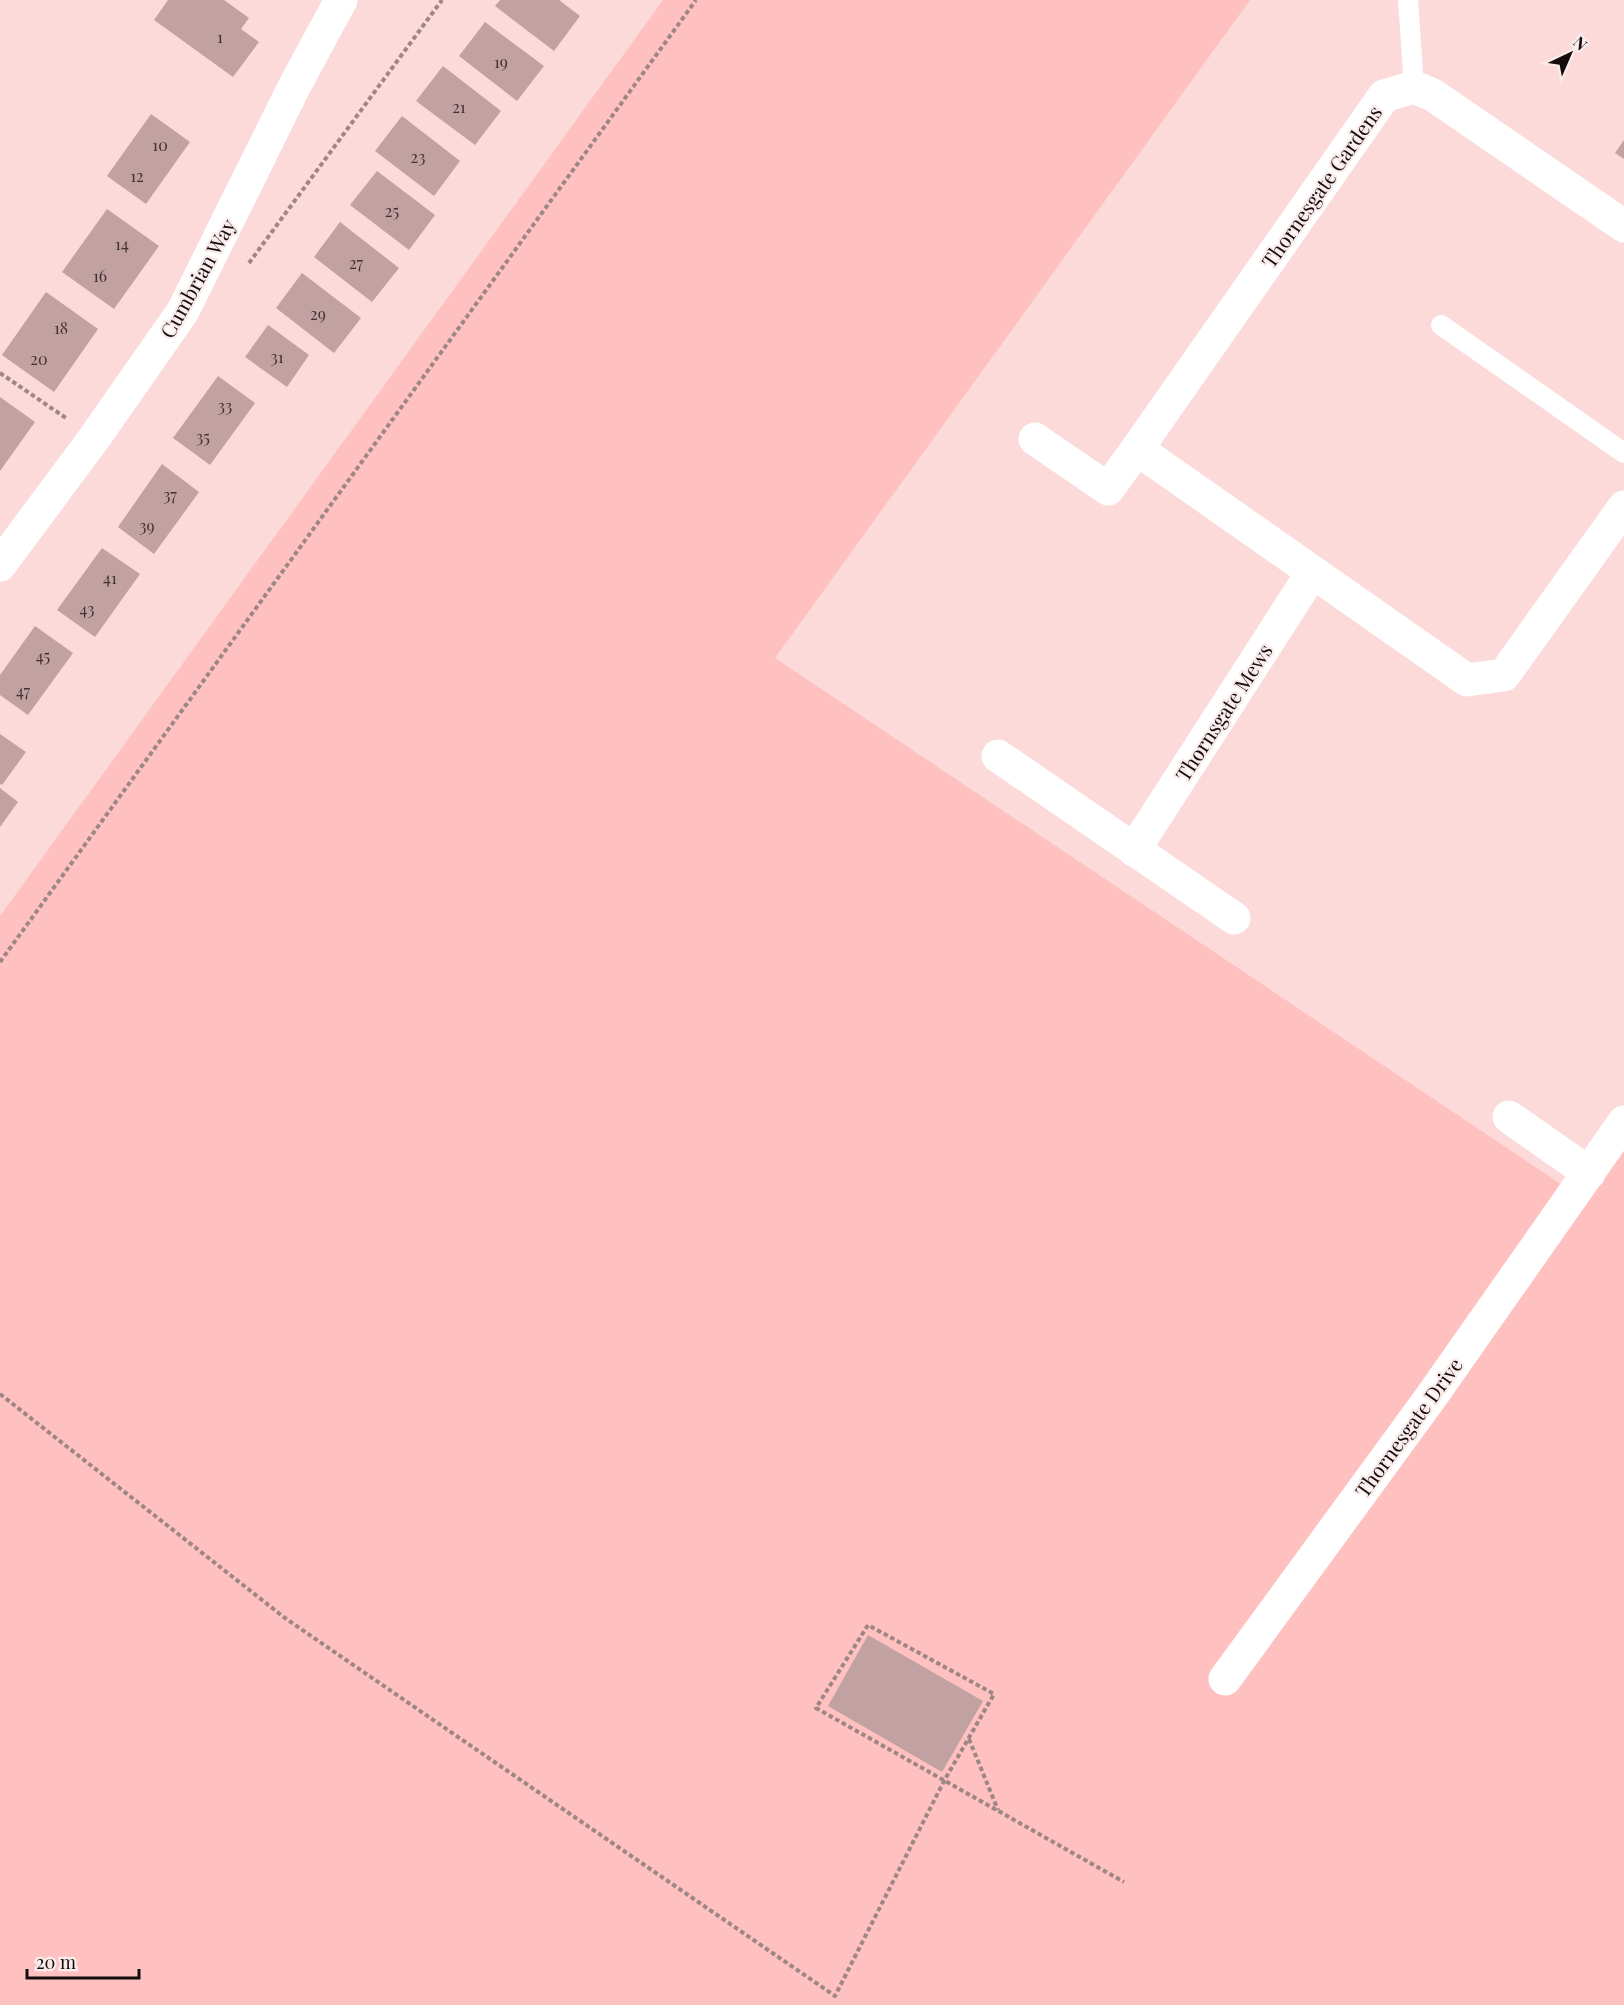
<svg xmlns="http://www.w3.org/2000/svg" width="1624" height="2005" font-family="'Playfair Display',serif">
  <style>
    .green { fill: #fec1c0 }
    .building { fill: #c1a1a1 }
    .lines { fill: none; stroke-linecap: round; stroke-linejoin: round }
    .path { stroke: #9e8685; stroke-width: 4; stroke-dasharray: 4.5 3; stroke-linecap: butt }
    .service { stroke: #fff; stroke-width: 20 }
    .minor { stroke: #fff; stroke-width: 33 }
    .labels { text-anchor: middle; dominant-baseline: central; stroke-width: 4.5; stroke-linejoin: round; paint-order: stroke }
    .number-label { font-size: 16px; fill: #423131 }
    .street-label { font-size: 20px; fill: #170c0c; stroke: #faecec }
  </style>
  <rect width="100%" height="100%" fill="#fbdad9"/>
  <!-- green -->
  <polygon class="green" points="663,0 1250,0 775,658 1574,1193 1624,1122 1624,2005 0,2005 0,916"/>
  <!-- building -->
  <g class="building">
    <polygon points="168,0 224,0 249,18 241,29 259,42 233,77 154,20"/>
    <polygon points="500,0 559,0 580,16 554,51 495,6"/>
    <polygon points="485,22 544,66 517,101 459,56"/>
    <polygon points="443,66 501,111 475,145 416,101"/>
    <polygon points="151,114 190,142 146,204 107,176"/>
    <polygon points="402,116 460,161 434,196 375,151"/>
    <polygon points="1624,140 1624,159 1615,153"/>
    <polygon points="377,171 435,215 409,250 350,205"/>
    <polygon points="107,209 159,246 114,309 62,272"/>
    <polygon points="340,222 399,268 372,302 314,257"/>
    <polygon points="302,273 361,318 334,353 276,308"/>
    <polygon points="46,292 98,329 54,392 2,355"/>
    <polygon points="268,325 309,355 287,387 245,357"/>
    <polygon points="218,376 255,403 210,465 173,438"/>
    <polygon points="0,397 35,422 0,471"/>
    <polygon points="162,464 199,492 154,554 118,527"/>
    <polygon points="102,548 140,574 95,637 57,610"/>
    <polygon points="35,626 73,653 28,715 0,695 0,675"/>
    <polygon points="0,734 26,752 2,785 0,784"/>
    <polygon points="0,788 18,802 0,827"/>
    <polygon points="868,1635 983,1701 942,1772 828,1706"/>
  </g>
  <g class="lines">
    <!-- path -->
    <g class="path">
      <polyline points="249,263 442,0"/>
      <polyline points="0,373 66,418"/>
      <polyline points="0,962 696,0"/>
      <polyline points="0,1394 285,1618 835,1996 944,1781 994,1694 868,1625 816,1708 1124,1882"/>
      <polyline points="969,1739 998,1810"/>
    </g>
    <!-- service -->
    <g class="service">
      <polyline points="1408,0 1414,87"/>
      <polyline points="1441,325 1624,453"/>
    </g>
    <!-- minor -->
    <g class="minor">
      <polyline points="1624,226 1433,95 1414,87 1384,96 1137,449 1467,680 1504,675 1624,507"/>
      <polyline points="1035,439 1108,489 1137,449"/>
      <polyline points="0,565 95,437 183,311 294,87 341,0"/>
      <polyline points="998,756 1234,918"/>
      <polyline points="1134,850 1312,573"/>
      <polyline points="1509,1117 1589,1173"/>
      <polyline points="1225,1679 1431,1397 1624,1122"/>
    </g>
  </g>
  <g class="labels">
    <!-- number labels -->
    <g class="number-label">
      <text x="220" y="36">1</text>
      <text x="501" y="61">19</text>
      <text x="459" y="106">21</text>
      <text x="160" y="144">10</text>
      <text x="418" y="156">23</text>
      <text x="137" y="175">12</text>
      <text x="392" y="210">25</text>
      <text x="122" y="243">14</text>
      <text x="356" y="262">27</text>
      <text x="100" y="275">16</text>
      <text x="318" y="313">29</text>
      <text x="61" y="327">18</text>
      <text x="277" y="356">31</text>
      <text x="39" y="358">20</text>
      <text x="225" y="405">33</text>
      <text x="203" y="436">35</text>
      <text x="170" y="494">37</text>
      <text x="147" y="525">39</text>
      <text x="110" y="577">41</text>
      <text x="87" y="608">43</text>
      <text x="43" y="655">45</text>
      <text x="23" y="690">47</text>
    </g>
    <!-- street labels -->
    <g class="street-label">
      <text transform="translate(1321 186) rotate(-55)">Thornesgate Gardens</text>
      <text transform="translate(197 278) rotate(-61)">Cumbrian Way</text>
      <text transform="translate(1223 712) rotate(-57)">Thornsgate Mews</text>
      <text transform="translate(1408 1427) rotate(-54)">Thornesgate Drive</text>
    </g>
  </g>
  <!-- north arrow -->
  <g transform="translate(1570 54) rotate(44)" stroke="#faecec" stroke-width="4.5" paint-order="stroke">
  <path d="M0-4.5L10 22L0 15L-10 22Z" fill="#170c0c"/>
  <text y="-9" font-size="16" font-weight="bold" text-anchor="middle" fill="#170c0c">N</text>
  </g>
  <!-- scale -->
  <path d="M27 1969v9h112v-9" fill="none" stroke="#170c0c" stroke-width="3"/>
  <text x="36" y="1969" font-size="18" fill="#170c0c" stroke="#faecec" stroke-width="4.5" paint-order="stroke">20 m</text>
</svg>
